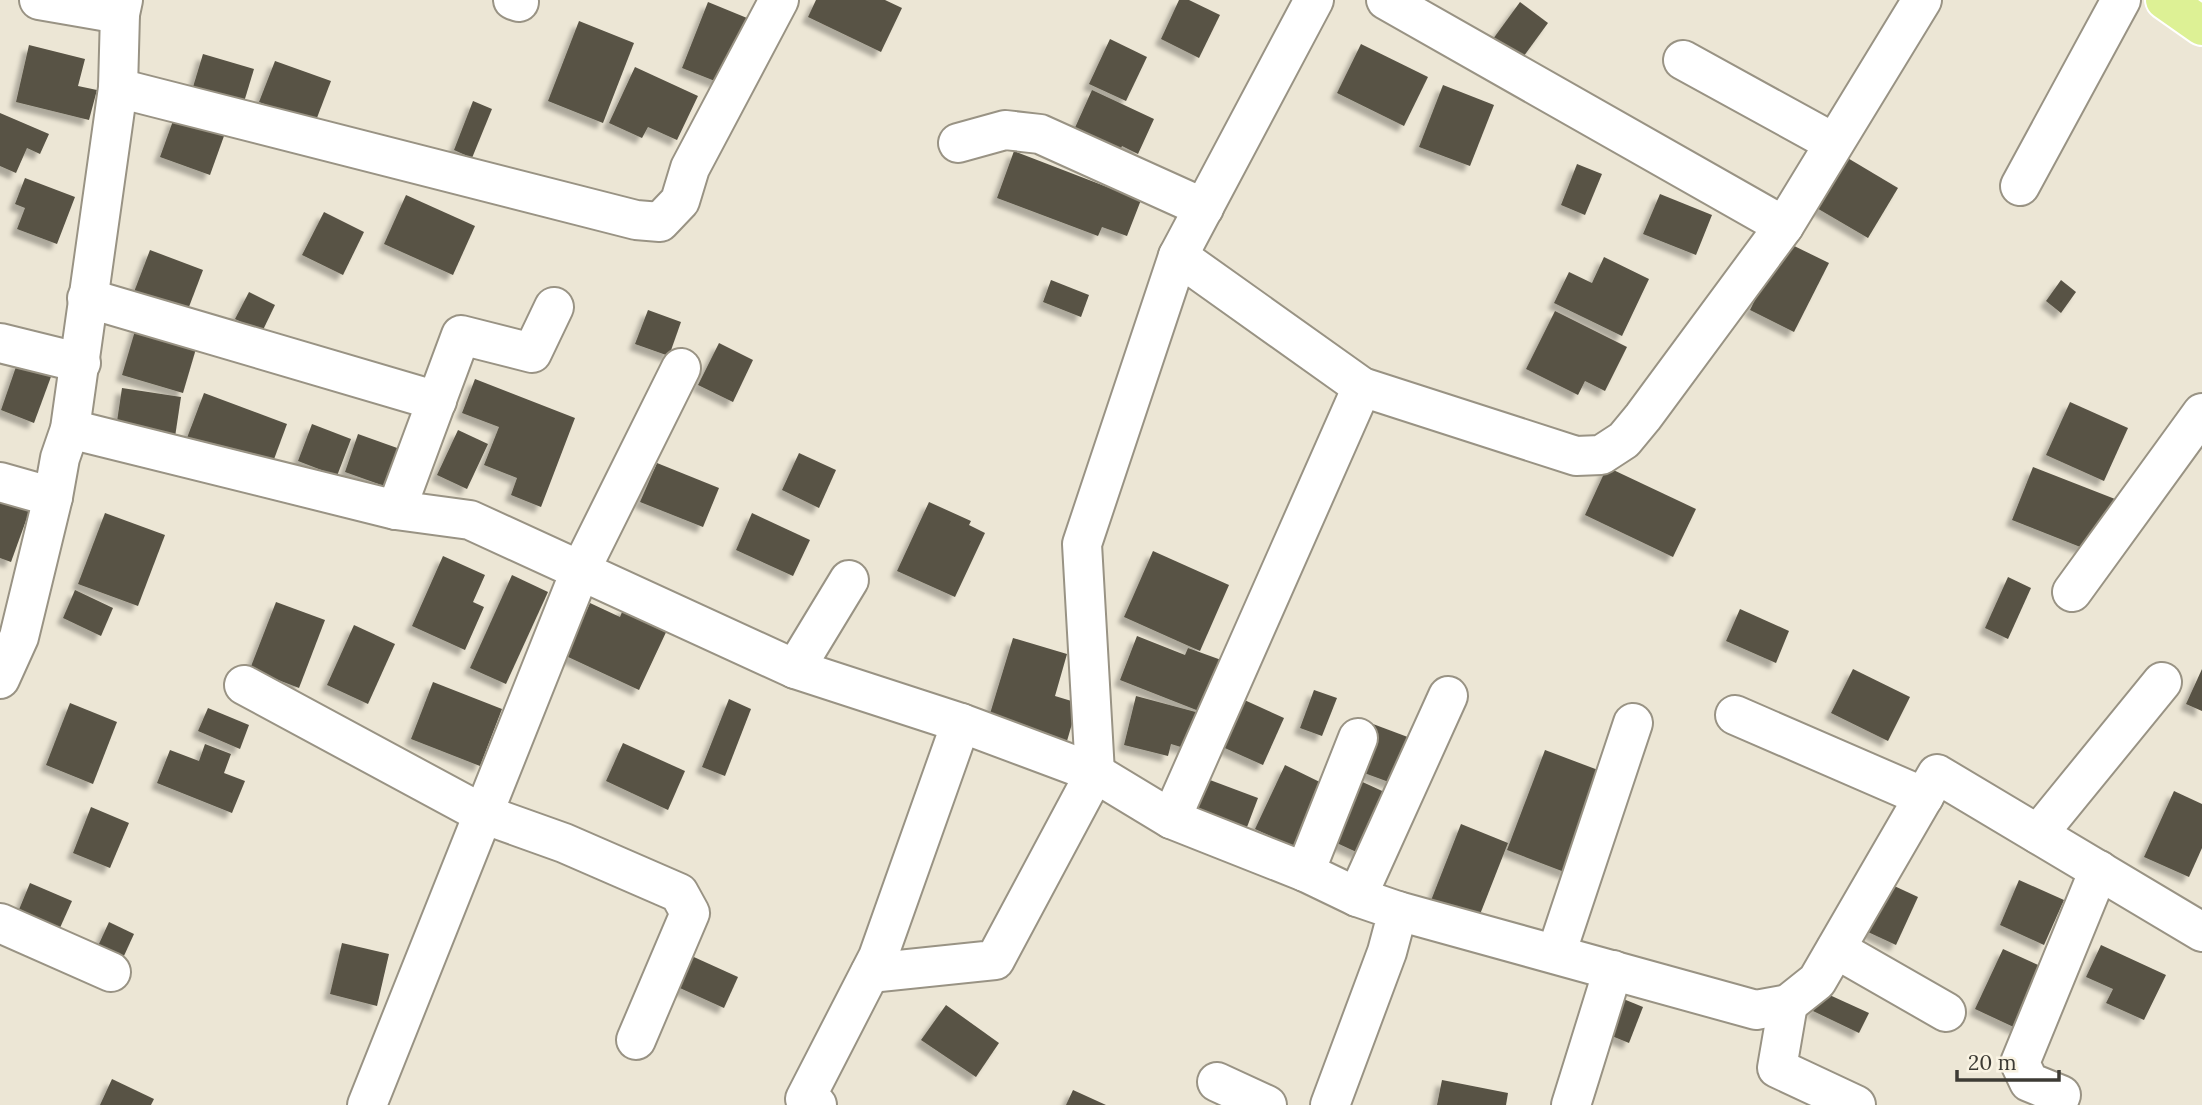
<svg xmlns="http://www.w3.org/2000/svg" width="2202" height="1105" font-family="Lora,serif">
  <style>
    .building { fill: #585345; filter: url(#shadow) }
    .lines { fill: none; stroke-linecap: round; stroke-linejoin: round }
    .minor-casing { stroke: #999384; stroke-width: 42 }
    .major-casing { stroke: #fff; stroke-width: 42 }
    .minor { stroke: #fff; stroke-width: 38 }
    .major { stroke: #ddf195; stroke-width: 38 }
  </style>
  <defs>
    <filter id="shadow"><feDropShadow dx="-6" dy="6" stdDeviation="2" flood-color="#0004"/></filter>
  </defs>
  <rect width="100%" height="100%" fill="#ece6d5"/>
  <!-- building -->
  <g class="building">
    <polygon points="816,0 885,0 902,8 881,52 808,17"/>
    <polygon points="1179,0 1189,0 1220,15 1199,58 1161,39"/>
    <polygon points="708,2 747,18 720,83 682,68"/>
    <polygon points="1520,2 1548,23 1521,60 1493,39"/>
    <polygon points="579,21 634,43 603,123 548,101"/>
    <polygon points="1110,39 1147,57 1126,101 1089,84"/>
    <polygon points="1361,44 1428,77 1404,126 1337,93"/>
    <polygon points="29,45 85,59 78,86 97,90 89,120 16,102"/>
    <polygon points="203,54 254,69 244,102 193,87"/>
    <polygon points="275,61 331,81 315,123 259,102"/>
    <polygon points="635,67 698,96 677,140 648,127 642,138 609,123"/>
    <polygon points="1443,85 1494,105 1470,166 1419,147"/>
    <polygon points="1092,90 1154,119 1138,154 1122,146 1115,161 1069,141"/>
    <polygon points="473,101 492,109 472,158 454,150"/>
    <polygon points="0,113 49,134 40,154 27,148 16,173 0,166"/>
    <polygon points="174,118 224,136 210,175 160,157"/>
    <polygon points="1014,151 1141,200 1127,236 1102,227 1098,236 997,198"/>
    <polygon points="1846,157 1898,188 1868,238 1815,207"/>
    <polygon points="1577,164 1602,174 1585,215 1561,205"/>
    <polygon points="25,178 75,197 57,244 17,229 25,208 15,204"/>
    <polygon points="1660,194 1712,215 1696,255 1643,234"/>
    <polygon points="406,195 475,226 453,275 384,244"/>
    <polygon points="324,212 364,232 343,275 302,255"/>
    <polygon points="1784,241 1829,263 1794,332 1750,310"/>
    <polygon points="150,250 203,270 187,312 134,292"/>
    <polygon points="1604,257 1649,279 1622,336 1554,303 1569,272 1592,283"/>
    <polygon points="1051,280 1089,295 1081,317 1043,302"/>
    <polygon points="2061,280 2076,292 2061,313 2046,301"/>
    <polygon points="249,292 275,305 262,332 235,319"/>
    <polygon points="648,310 681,322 669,356 635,344"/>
    <polygon points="1555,311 1627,347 1605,391 1585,381 1578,395 1526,369"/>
    <polygon points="137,324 198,342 183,393 122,375"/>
    <polygon points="719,343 753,360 733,402 698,385"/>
    <polygon points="18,361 52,374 34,423 1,410"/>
    <polygon points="475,379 575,418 541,507 511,495 517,478 484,465 499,427 462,413"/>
    <polygon points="122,388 181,397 175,437 116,428"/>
    <polygon points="204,393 287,424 270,470 187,438"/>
    <polygon points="2070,402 2128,428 2104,481 2046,455"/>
    <polygon points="312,424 351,439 337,476 298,461"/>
    <polygon points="458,430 488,444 467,489 437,475"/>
    <polygon points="358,434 414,454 401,492 345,472"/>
    <polygon points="799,453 836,470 819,508 782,490"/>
    <polygon points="657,463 719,488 703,527 640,502"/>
    <polygon points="1607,467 1696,509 1673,557 1585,515"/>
    <polygon points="2033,467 2115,499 2093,552 2012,520"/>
    <polygon points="0,492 32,504 11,562 0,558"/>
    <polygon points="929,502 971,521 969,525 985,533 955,597 897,571"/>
    <polygon points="105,513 165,535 138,606 78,584"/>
    <polygon points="752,513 810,540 793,576 736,550"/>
    <polygon points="1153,551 1229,585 1200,651 1124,617"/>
    <polygon points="443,556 485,575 473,602 484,607 465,650 412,626"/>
    <polygon points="512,575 548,592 506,684 470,668"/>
    <polygon points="2008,577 2031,588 2008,639 1985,628"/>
    <polygon points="75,590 113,608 101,636 63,618"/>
    <polygon points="276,602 325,620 299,688 250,669"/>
    <polygon points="590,603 620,617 624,607 668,628 639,690 566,656"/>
    <polygon points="1740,609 1789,631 1776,663 1726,641"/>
    <polygon points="354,625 395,644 368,704 327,685"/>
    <polygon points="1137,636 1185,655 1188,648 1224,661 1204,713 1120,680"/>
    <polygon points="1013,638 1067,654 1055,696 1078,703 1067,741 989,717"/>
    <polygon points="1853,669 1910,697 1888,741 1831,713"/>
    <polygon points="2202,669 2202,711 2186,704"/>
    <polygon points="433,682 502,709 480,766 411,739"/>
    <polygon points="1314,690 1337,698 1322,736 1300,728"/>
    <polygon points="1136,696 1203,714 1194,751 1171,744 1168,756 1124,745"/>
    <polygon points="1240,698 1284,718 1263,765 1218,745"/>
    <polygon points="729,699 751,709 725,776 702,767"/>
    <polygon points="70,703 117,722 93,784 46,765"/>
    <polygon points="208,708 249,725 240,749 198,731"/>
    <polygon points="1373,724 1413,739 1397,785 1356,770"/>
    <polygon points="623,743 685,771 668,810 606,781"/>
    <polygon points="205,744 231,754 224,773 245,781 232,813 157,783 170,750 199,761"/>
    <polygon points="1545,750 1606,773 1567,873 1507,850"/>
    <polygon points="1285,765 1330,787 1301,850 1255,829"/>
    <polygon points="1202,777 1258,798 1244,835 1188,813"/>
    <polygon points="1356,779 1391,795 1363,855 1328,839"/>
    <polygon points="2174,791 2202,804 2202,848 2189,877 2144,857"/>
    <polygon points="91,807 129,823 110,868 73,853"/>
    <polygon points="1461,824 1508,843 1477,922 1430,903"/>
    <polygon points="2019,880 2064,900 2044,945 2000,925"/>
    <polygon points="30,883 72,901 59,930 18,912"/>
    <polygon points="1890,884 1918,897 1896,945 1868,932"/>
    <polygon points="109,922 134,934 123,958 98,946"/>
    <polygon points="342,943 389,954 377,1006 330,994"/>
    <polygon points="2101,945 2166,975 2144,1020 2106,1003 2113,989 2086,977"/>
    <polygon points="2003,949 2047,969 2020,1030 1975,1009"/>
    <polygon points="685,953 738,977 724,1008 671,984"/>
    <polygon points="1823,992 1869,1013 1859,1033 1813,1011"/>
    <polygon points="1621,998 1643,1007 1629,1043 1607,1034"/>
    <polygon points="946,1005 999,1043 976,1077 921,1040"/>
    <polygon points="112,1079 154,1099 151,1105 100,1105"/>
    <polygon points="1442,1080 1508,1093 1506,1105 1437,1105"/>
    <polygon points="1073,1090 1106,1105 1066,1105"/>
  </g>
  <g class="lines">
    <defs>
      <g id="minor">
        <polyline points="39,0 120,14"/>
        <polyline points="513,0 519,2"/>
        <polyline points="1386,0 1784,226"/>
        <polyline points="1683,60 1834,143"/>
        <polyline points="118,88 636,220 660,222 680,201 690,168 779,0"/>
        <polyline points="958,143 1005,130 1040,134 1204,208"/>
        <polyline points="2020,186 2121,0"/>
        <polyline points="1178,256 1362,387 1576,456 1601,455 1624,440 1643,417 1784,226 1922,0"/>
        <polyline points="87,298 437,401"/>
        <polyline points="0,343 81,363"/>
        <polyline points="70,429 396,510 470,520 795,669 961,723 1095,773 1171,819 1305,872 1357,897 1398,911 1387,952 1330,1105"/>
        <polyline points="0,482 53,497"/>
        <polyline points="396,510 461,335 532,353 554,307"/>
        <polyline points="2072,592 2202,413"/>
        <polyline points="795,669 849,580"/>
        <polyline points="0,679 19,637 53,497 60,458 70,429 118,88 120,14 123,0"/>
        <polyline points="244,685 483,814 564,843 679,893 690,913 636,1040"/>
        <polyline points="1735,715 1924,797"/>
        <polyline points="1171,819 1362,387"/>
        <polyline points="2038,834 2162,682"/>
        <polyline points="1305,872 1358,738"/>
        <polyline points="1357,897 1448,696"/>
        <polyline points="1398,911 1756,1010 1788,1004 1817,981 1937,774 2202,932"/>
        <polyline points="0,923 111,972"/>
        <polyline points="1836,949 1946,1012"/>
        <polyline points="1556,954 1633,723"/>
        <polyline points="870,973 995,960 1095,773 1082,544 1178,256 1314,0"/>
        <polyline points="1788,1004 1777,1068 1856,1105"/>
        <polyline points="1217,1082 1267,1105"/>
        <polyline points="367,1105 581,569 681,368"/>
        <polyline points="817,1105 805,1099 878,957 961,723"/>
        <polyline points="1571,1105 1613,970"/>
        <polyline points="2057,1105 2061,1095 2029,1082 2020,1063 2099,870"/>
      </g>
      <polyline id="major" points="2165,0 2202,26"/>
    </defs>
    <!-- minor casing -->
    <use href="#minor" class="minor-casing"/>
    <!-- major casing -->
    <use href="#major" class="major-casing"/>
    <!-- minor -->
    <use href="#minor" class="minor"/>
    <!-- major -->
    <use href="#major" class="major"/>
  </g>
  <!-- scale -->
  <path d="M1957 1070v10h102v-10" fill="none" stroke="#3d3b34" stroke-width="3.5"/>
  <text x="1968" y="1070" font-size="21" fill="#3d3b34" stroke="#f9f3e2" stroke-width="5" paint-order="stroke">20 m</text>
</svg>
